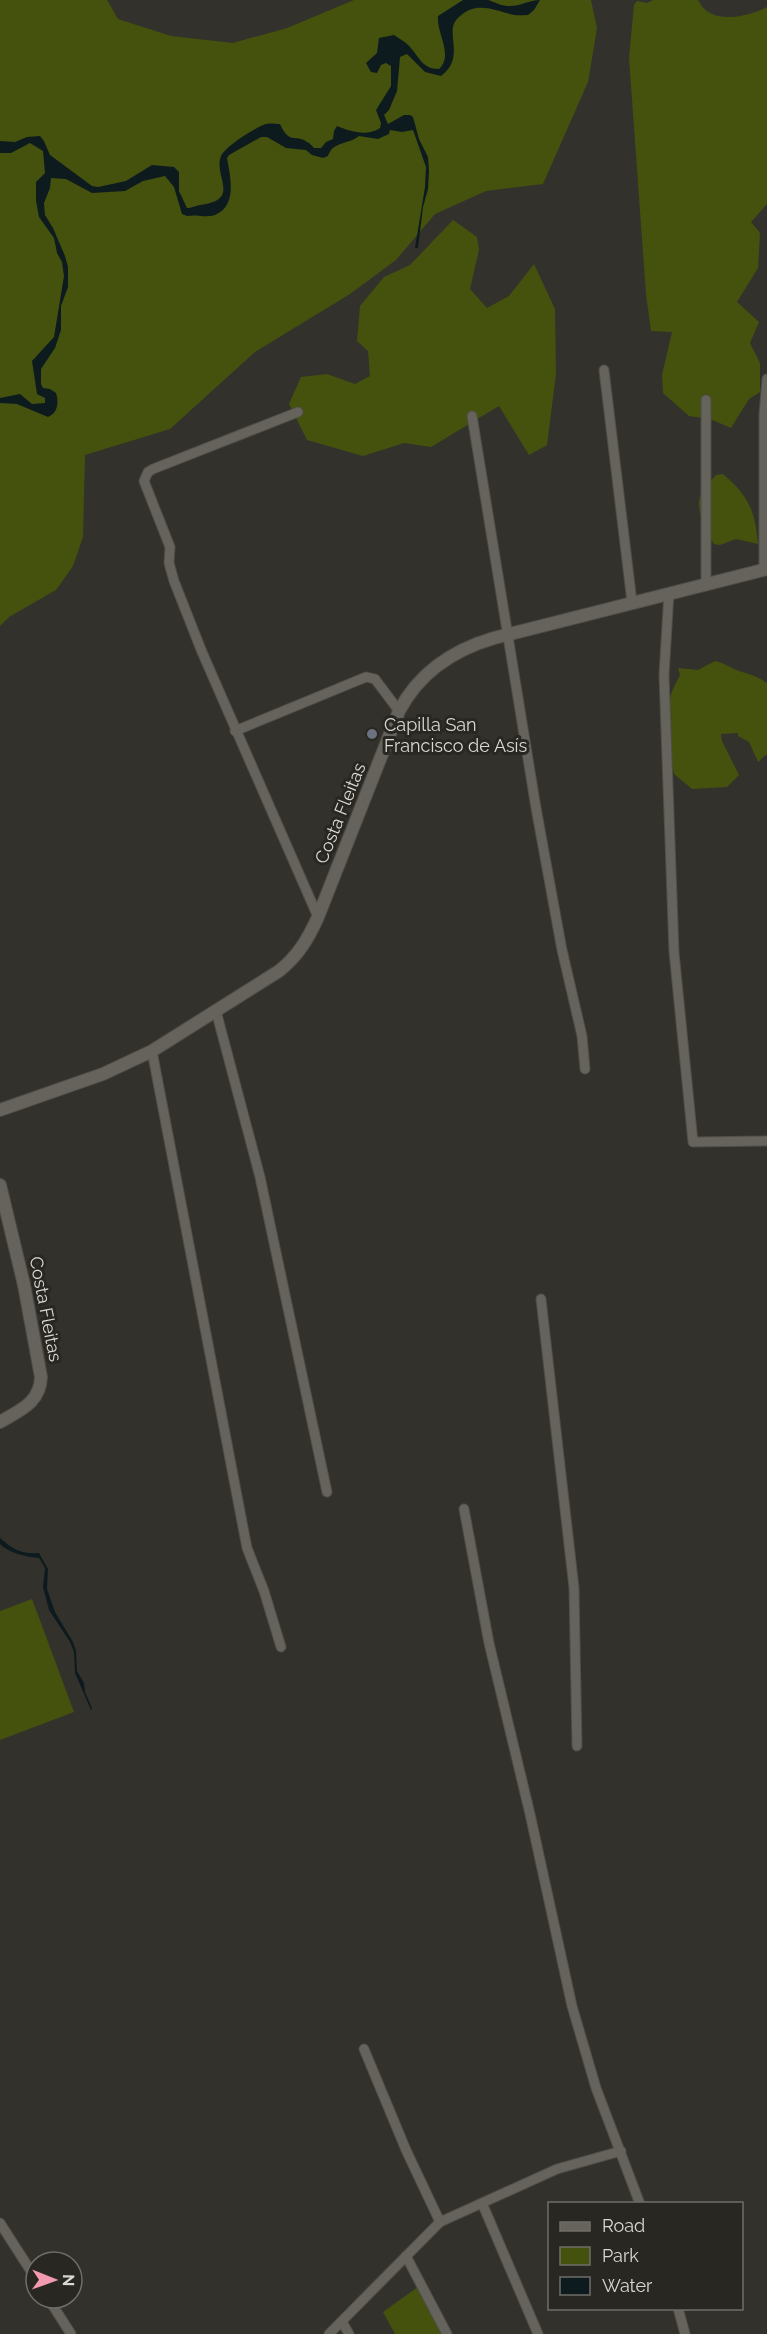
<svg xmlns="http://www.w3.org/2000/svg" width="767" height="2334" font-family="Raleway,sans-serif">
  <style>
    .green { fill: #44520e }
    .water { fill: #0d1b1f }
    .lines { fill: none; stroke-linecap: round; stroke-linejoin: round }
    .minor-casing { stroke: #504e49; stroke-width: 11 }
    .secondary-casing { stroke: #504e49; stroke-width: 14 }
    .minor { stroke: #65635c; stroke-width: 9 }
    .secondary { stroke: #65635c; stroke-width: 12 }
    .worship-dot { fill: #6b7280; stroke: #292721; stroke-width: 2 }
    .labels { text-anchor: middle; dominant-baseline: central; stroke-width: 6; stroke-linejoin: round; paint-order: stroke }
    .poi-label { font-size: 18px; fill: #dad8d4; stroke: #292721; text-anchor: start }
    .street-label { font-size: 18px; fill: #dad8d4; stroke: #292721 }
  </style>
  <rect width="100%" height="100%" fill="#33312b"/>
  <!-- green -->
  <g class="green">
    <polygon points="0,0 107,0 118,19 171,36 233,43 287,28 354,0 591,0 597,28 588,82 543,184 486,191 435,214 396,260 350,294 255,352 170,429 85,455 83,537 73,566 56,590 9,617 0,626"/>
    <path d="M653,0H698C710,26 747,17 767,7V204L751,222L760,233L758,268L737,302L759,322L750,343L760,363V392L749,399L731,428L710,419L689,416L663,393L662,375L672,332L651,331L646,294L629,58L634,5L637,1L647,3Z"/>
    <polygon points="453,220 477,237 479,250 470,289 487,308 509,296 534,264 555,309 556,374 547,445 529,455 499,406 431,447 404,443 363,456 307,440 289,404 301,377 327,374 355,384 370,376 368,351 357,341 360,306 384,277 410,265"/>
    <path d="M723,474C749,496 755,511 758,544L736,539L720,545L714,544C706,532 694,508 701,494C705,487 711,481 716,475Z"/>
    <path d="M715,661C725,663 730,668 739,671C751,675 755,675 767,683V754L758,762L749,742L738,736V733L721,734L722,741L739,775L727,787L692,789L674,774L668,745L667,710L672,691L680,675L678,668L698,670Z"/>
    <polygon points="32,1599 74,1712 0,1740 0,1611"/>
    <polygon points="418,2287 441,2334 395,2334 383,2312"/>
  </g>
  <!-- water -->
  <g class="water">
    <path d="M463,0C470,0 481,0 488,0C495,2 499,5 507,6C519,7 529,0 540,0L534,10L528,15C522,15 515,16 510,14C492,9 474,1 458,18C443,32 467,56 441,76L425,72L407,54L400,57L397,91L389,110L384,115L388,124L404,115H410L413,117L419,139L428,157L429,171L428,189L423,207L418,248H415L425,187L426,167L413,130L402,132L390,130L389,134L378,139L359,136C348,145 333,141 328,156L323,158L312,155L306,150L286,148L267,137H261L229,155L227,158C230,175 238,206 215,215C206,218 197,214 187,216L182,214L174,187L165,176L143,181L125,191L92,193L66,179L51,178L50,188L44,203L45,215L53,228L65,256L68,267V287L61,306V330L55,348L41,369V384L43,388L50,389L56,393C59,402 58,413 48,417L17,404L0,403V398L20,394L32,404L45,403V398L37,394L32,361L54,337L64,276L62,262L57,253L54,238L39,217L36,201V182L45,173L43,151L30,143L11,153H0V141L15,142L27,137L40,136L44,141L50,155L92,186L98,187L126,181L152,165L174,167L179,172V191L187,208C192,208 194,206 200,205C242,200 213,176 221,156C226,146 256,127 266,124C271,123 276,124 280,124C290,146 295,133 307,142C310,143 312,146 314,148H321L326,142L333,139L334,131L337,126C349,131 367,137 380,128L381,123L376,110L391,86V66L386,63L381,65L377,73L371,72L366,63L377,53L379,38L394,35C398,38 404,41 407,44C419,55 421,69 439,69C454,55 436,33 438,16Z"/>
    <path d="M0,1538C14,1550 21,1554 39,1553L48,1569L47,1589L55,1612L73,1642L76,1651L77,1671L84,1683L85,1692L92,1708L91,1710L75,1673L74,1652L70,1642L49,1610L43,1587L45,1568L39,1558C27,1557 8,1553 0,1544Z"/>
  </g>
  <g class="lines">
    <defs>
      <g id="minor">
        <polyline points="604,370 632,602"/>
        <polyline points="298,412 153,469 148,472 144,481 170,547 169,563 174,581 202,652 318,917"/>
        <polyline points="472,416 536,808 562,950 582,1036 585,1069"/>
        <polyline points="764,570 764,415 767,379"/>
        <polyline points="706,584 706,400"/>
        <polyline points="669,593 664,675 674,952 693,1142 767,1141"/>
        <polyline points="235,731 366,677 375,679 399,711"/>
        <polyline points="216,1011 260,1177 327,1492"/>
        <polyline points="152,1051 247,1548 264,1591 281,1647"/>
        <polyline points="541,1299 574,1588 577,1746"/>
        <polyline points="464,1509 489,1643 530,1814 572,2006 596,2088 640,2204"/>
        <polyline points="364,2049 406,2150 440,2222 482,2203 538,2334"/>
        <polyline points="482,2203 557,2169 621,2151"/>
        <polyline points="0,2223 36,2279"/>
        <polyline points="406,2256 447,2334"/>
        <polyline points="48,2298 71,2334"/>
        <polyline points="678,2308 685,2334"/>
        <polyline points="342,2322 349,2334"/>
        <polyline points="329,2334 440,2222"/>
      </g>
      <g id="secondary">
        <path d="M0,1110L103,1074L152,1051L279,971C298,956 308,939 318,917L399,711C419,673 453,650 494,638L767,569"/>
        <path d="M0,1185L24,1285L41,1377C40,1403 20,1410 0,1422"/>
      </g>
    </defs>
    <!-- minor casing -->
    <use href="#minor" class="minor-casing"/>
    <!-- secondary casing -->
    <use href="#secondary" class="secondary-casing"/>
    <!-- minor -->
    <use href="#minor" class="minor"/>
    <!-- secondary -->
    <use href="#secondary" class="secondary"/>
  </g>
  <!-- markers -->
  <circle class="worship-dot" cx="372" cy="734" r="6"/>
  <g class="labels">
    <!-- poi labels -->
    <g class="poi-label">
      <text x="384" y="724">Capilla San<tspan x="384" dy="21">Francisco de Asís</tspan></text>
    </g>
    <!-- street labels -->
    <g class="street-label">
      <text transform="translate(340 813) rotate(-68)">Costa Fleitas</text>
      <text transform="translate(46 1309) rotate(79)">Costa Fleitas</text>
    </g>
  </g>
  <!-- legend -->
  <rect x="548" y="2202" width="195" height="108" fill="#292721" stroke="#706e69" stroke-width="1.5"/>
  <rect x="560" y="2222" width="30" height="9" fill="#65635c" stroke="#706e69" stroke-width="1.5"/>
  <text x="602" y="2232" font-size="18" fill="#dad8d4">Road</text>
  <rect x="560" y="2247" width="30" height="18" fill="#44520e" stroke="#706e69" stroke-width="1.5"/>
  <text x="602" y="2262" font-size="18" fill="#dad8d4">Park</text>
  <rect x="560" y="2277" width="30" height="18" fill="#0d1b1f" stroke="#706e69" stroke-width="1.5"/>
  <text x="602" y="2292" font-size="18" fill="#dad8d4">Water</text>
  <!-- north arrow -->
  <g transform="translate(54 2280) rotate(91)"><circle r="28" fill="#292721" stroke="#706e69" stroke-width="1.5"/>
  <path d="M0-4.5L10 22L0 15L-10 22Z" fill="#f29aaf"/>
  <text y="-9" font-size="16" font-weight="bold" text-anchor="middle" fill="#dad8d4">N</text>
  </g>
</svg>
